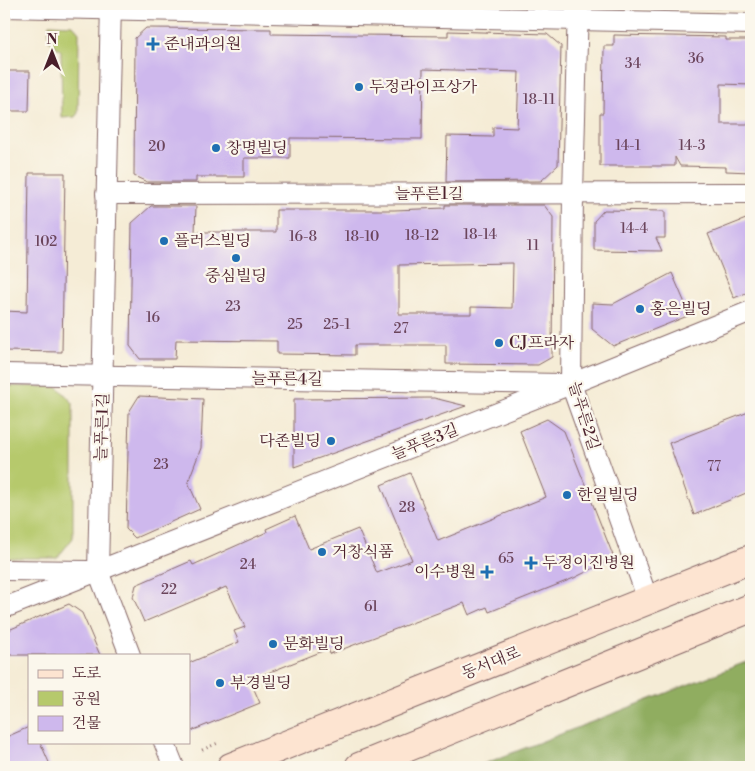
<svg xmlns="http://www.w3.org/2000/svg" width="755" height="771" font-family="'Libre Bodoni','Noto Serif KR',serif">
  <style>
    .green { fill: #b6c96c; stroke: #80744c }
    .forest { fill: #90ad60; stroke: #6d6646 }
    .building { fill: #ceb8ed; fill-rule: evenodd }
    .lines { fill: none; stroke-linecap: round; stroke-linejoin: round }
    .street-casing { stroke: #866767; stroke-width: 22 }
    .secondary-casing { stroke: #866767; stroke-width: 30 }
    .path { stroke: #866767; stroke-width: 3; stroke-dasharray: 1 4; stroke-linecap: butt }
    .street { stroke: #fff; stroke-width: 20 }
    .secondary { stroke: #fde4d1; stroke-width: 28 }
    .poi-dot { fill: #1f6fb2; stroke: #fbf7ec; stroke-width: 2 }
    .labels { text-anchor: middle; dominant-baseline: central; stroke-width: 4.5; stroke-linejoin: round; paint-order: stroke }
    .number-label { font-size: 14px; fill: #6b455c }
    .poi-label { font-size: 16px; fill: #4a1f2b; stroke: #fbf7ec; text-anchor: start }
    .street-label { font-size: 16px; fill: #4a1f2b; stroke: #fbf7ec }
  </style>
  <rect width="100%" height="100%" fill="#fbf7ec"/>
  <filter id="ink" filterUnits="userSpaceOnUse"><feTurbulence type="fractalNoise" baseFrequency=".02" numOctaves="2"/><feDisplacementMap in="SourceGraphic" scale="10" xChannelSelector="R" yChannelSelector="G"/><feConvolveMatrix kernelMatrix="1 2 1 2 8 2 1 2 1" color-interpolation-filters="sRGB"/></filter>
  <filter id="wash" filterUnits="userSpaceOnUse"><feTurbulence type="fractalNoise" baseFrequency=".0096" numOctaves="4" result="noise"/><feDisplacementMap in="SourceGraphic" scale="20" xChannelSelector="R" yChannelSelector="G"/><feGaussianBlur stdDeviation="1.12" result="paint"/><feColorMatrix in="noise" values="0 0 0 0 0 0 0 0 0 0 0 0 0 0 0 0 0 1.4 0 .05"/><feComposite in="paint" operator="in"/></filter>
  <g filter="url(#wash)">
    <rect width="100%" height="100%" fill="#f5ecd6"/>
    <!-- green -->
    <g class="green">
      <polygon points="617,4 751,4 751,7 618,5"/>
      <polygon points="49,24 73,25 79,32 78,113 75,117 62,118 61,51 49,40"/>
      <polygon points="4,386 58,387 73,403 73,538 57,558 4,558"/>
    </g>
    <!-- forest -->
    <polygon class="forest" points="751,660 751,767 476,767"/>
    <g id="blocks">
      <!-- building -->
      <g class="building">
        <polygon points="146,28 271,29 271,34 448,36 448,31 547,34 561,46 558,165 541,181 446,182 447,136 493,137 493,127 517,128 519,72 423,69 422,139 290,138 290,158 244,158 244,177 196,177 196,182 147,182 134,176 135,38"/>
        <polygon points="614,35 726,37 726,40 751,40 751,85 721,84 721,124 751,124 751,172 726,171 726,167 680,166 675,157 675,166 600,166 600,113 603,113 604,46 614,46"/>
        <polygon points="4,71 30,71 29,111 4,111"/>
        <polygon points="29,173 65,173 62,352 4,351 4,311 27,312"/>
        <path d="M445,205H544L553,217L552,357L538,365L446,364V345H355V355L277,354V341L176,340L175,359H140L130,346L132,223L151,206H196L195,232H276V210H394L445,208ZM513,263L512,308L471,307V314H399V265Z"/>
        <polygon points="604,210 665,211 665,238 656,238 662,251 594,250 594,221"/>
        <polygon points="751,217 751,291 734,298 708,234"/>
        <polygon points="672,273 690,315 613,346 592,329 592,303 613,304"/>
        <polygon points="139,396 203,399 201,448 188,482 200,509 135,538 126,529 129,412"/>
        <polygon points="434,398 466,406 294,467 294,399"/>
        <polygon points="751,411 751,491 694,515 669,443"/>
        <polygon points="547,419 564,431 614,558 574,578 489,612 487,607 469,615 464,603 330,654 328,649 250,680 260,703 189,732 189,663 239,642 234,631 245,627 226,587 144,622 133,597 136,585 191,561 193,565 267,532 266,529 295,516 309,549 358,529 377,573 412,560 381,485 410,473 438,541 546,497 520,431"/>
        <polygon points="69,604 82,613 100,655 4,655 4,632"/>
        <polygon points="29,727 29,742 40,742 51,767 4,767 4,738"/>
      </g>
    </g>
  </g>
  <g filter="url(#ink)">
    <use href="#blocks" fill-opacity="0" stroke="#866767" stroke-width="1"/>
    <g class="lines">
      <defs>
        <g id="street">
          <polyline points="111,4 98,571 130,655"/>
          <polyline points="578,4 573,194 571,384 648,600"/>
          <polyline points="4,7 751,24"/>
          <polyline points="106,194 751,193"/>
          <polyline points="4,374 562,384"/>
          <polyline points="4,570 88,571"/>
          <polyline points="4,608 571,384 751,311"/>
          <polyline points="164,742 174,767"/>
        </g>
        <g id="secondary">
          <polyline points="231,767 751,559"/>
          <polyline points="359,767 751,608"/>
        </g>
      </defs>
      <!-- street casing -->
      <use href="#street" class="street-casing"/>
      <!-- secondary casing -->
      <use href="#secondary" class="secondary-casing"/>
      <!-- path -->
      <polyline class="path" points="202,750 218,743"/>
      <!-- street -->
      <use href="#street" class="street"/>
      <!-- secondary -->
      <use href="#secondary" class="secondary"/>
    </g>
  </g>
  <!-- markers -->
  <g class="poi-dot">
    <path d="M150.5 36.5h5v5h5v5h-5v5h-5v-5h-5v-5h5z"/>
    <circle cx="359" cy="87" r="5"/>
    <circle cx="216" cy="148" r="5"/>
    <circle cx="164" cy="241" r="5"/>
    <circle cx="236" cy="258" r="5"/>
    <circle cx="640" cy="309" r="5"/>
    <circle cx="499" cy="343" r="5"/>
    <circle cx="331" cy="441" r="5"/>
    <circle cx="567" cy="495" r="5"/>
    <circle cx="322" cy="552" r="5"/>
    <path d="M528.5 555.5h5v5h5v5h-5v5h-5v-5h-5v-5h5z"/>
    <path d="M484.5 564.5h5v5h5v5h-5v5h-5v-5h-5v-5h5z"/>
    <circle cx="273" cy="644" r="5"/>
    <circle cx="220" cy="683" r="5"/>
  </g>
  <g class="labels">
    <!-- number labels -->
    <g class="number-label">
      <text x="696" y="59">36</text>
      <text x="633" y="64">34</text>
      <text x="539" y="100">18-11</text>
      <text x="628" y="146">14-1</text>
      <text x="692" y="146">14-3</text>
      <text x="157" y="147">20</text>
      <text x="634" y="229">14-4</text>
      <text x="480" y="235">18-14</text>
      <text x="422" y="236">18-12</text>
      <text x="303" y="237">16-8</text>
      <text x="362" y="237">18-10</text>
      <text x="46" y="242">102</text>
      <text x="533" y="246">11</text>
      <text x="233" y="307">23</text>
      <text x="153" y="318">16</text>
      <text x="295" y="325">25</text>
      <text x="337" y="325">25-1</text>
      <text x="401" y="329">27</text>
      <text x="161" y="465">23</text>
      <text x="714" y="467">77</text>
      <text x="407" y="508">28</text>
      <text x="506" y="559">65</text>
      <text x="248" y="565">24</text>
      <text x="169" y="590">22</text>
      <text x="371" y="607">61</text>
    </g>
    <!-- poi labels -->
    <g class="poi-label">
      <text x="164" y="44">준내과의원</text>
      <text x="369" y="87">두정라이프상가</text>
      <text x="226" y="148">창명빌딩</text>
      <text x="174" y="241">플러스빌딩</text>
      <text x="236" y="276" text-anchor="middle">중심빌딩</text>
      <text x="650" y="309">홍은빌딩</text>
      <text x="509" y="343">CJ프라자</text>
      <text x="321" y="441" text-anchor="end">다존빌딩</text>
      <text x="577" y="495">한일빌딩</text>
      <text x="332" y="552">거창식품</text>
      <text x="542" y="563">두정이진병원</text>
      <text x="476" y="572" text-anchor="end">이수병원</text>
      <text x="283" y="644">문화빌딩</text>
      <text x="230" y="683">부경빌딩</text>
    </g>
    <!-- street labels -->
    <g class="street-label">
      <text x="429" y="194">늘푸른1길</text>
      <text transform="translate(287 379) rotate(1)">늘푸른4길</text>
      <text transform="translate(584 416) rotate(73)">늘푸른2길</text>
      <text transform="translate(102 427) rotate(-88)">늘푸른1길</text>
      <text transform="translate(425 442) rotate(-22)">늘푸른3길</text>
      <text transform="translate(491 663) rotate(-22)">동서대로</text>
    </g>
  </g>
  <!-- margin -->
  <rect width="755" height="771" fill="none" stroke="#fbf7ec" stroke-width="20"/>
  <!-- legend -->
  <rect x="28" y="654" width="162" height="90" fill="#fbf7ec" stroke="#b4a19f"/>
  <rect x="38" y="670" width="25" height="8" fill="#fde4d1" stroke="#b4a19f"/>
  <text x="72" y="678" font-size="15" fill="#4a1f2b">도로</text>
  <rect x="38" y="691" width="25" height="15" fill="#b6c96c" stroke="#b4a19f"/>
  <text x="72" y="704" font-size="15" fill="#4a1f2b">공원</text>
  <rect x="38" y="716" width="25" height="15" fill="#ceb8ed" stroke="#b4a19f"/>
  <text x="72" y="728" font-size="15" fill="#4a1f2b">건물</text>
  <!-- north arrow -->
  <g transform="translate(52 52)" stroke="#fbf7ec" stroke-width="4" paint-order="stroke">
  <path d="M0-4L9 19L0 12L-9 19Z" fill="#4a1f2b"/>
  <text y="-8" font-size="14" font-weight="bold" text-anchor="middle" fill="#4a1f2b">N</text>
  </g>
</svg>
